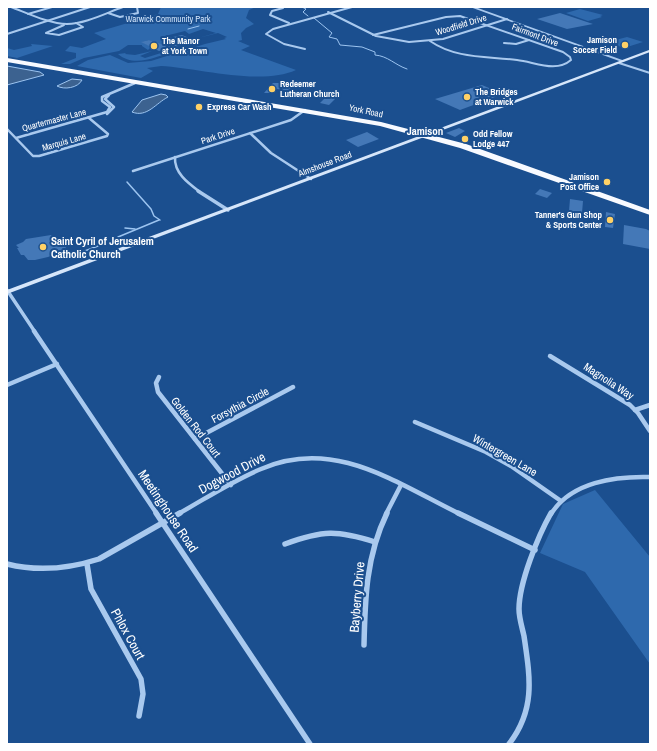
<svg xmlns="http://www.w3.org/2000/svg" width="657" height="751" font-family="'Archivo Narrow',sans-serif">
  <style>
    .green { fill: #2e69ad }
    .water { fill: #3c6290; stroke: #9cc4f0 }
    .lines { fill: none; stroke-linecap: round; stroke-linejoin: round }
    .stream-far1 { stroke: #9cc4f0; stroke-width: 1 }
    .stream { stroke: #9cc4f0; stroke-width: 1.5 }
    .building { fill: #4478b7 }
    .minor-far4 { stroke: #a9c9ee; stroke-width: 2 }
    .minor-far3 { stroke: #a9c9ee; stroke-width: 2.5 }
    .minor-far2 { stroke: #a9c9ee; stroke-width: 3.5 }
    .minor-far1 { stroke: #a9c9ee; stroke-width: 4.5 }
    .minor { stroke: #a9c9ee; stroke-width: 5.5 }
    .tertiary { fill: #a9c9ee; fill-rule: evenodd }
    .secondary { fill: #d6e6fa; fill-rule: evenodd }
    .trunk { fill: #f8faff; fill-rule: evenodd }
    .poi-dot { fill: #ffd166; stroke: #1b4f8f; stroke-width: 1.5 }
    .labels { text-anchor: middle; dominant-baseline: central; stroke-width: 4; stroke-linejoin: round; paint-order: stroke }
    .far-park-label { font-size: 9px; fill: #cfe3fa; stroke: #1b4f8f }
    .far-street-label { font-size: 9px; fill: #fff; stroke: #1b4f8f }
    .far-poi-label { font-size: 9px; font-weight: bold; fill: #fff; stroke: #1b4f8f; text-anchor: start }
    .far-quarter-label { font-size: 11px; font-weight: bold; fill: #fff; stroke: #1b4f8f }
    .poi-label { font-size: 11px; font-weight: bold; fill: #fff; stroke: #1b4f8f; text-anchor: start }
    .street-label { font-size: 11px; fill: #fff; stroke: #1b4f8f }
    .near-street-label { font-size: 13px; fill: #fff; stroke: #1b4f8f }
  </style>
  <rect width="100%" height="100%" fill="#1b4f8f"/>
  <!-- green -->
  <g class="green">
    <path d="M161,7H256L249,10L246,18L254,24L246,28L241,33L242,40L238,41L250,46L241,50L296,70C261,86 199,68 161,66L147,68L153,71L141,78L77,66L88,60L110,55L128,63L151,61L205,44L226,39L224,38L227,37L218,33L198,38L216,33L203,29L189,34L185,31L169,35L168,36L182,41L170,42V40H165L164,42H169L164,46L149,40L142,42L154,48L152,50L150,48L148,50L142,46V45H128L119,51L84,58L70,64H61L76,58V53L65,51L70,46L82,48L106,39L94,33L158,14Z"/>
    <polygon points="580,9 603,15 600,16 602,17 588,21 566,13"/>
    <polygon points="627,37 643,42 624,48 608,42"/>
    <polygon points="31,44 53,46 17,58 7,56 7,48 14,50 32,46"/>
    <path d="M165,49L174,51C156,57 134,68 118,54L126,53L125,54L135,55L152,51L140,56L145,58L161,53Z"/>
    <polygon points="595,490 650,557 650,664 585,572 540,553 563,504"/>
  </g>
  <!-- water -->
  <g class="water">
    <polygon points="7,66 40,72 44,75 7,85"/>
    <path d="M72,79L82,80C78,88 64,90 57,86Z"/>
    <path d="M161,94L166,95L168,97C156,103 147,118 132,112L142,100Z"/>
  </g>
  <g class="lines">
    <!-- stream-far1 -->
    <g class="stream-far1">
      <polyline points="302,7 306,9 303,12 308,16"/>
      <path d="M314,18L332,33L329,37L337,39L340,45L362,47L375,52V55C388,56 395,65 407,69"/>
      <polyline points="188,29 199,26"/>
    </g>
    <!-- stream -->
    <g class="stream">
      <polyline points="127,182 151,209 154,216 160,220"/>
      <polyline points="125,228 135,229"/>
      <polyline points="118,237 159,220"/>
      <polyline points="66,258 98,246"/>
    </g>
  </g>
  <!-- building -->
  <g class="building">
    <polygon points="560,13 593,24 567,29 537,19"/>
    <polygon points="182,35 196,41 188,43 173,37"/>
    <polygon points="149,40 164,45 178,41 186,44 159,51 141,42"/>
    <polygon points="273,83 282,83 294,85 289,91 277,89 272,93 264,93"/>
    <polygon points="482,85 503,94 460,110 435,99"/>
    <polygon points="328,95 337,97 329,105 320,103"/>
    <polygon points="459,128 465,131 455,137 446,133"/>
    <polygon points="367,132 379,139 358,147 346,140"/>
    <polygon points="540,189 552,193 547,198 535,194"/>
    <polygon points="570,199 583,201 582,213 569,211"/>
    <polygon points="606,212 615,214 613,228 605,227"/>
    <polygon points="624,225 646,229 650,231 650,249 623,244"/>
    <polygon points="51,235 54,239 57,237 67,249 48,257 35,260 28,260 24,255 21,255 17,248 19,248 16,245 23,242 26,239"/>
  </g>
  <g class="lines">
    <!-- minor-far4 -->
    <g class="minor-far4">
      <path d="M11,7C27,13 50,24 67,24C85,24 106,13 123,7"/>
      <polyline points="283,8 272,11 270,15 289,23"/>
      <polyline points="328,12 376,36 409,42 443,39 507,19"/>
      <polyline points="108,13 120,17 138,13 137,7"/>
      <polyline points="28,14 52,7"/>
      <polyline points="64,25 46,33 59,35 83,27 76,23"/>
      <polyline points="7,34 90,7"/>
      <path d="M373,35L446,17L460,16L563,52L570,57L571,60C556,73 535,62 517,60C487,56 456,59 430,41"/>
      <polyline points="504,43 516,44 529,40"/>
      <polyline points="305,49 284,44 266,34 273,29 352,7"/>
      <polyline points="619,63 650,73"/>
      <polyline points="133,84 136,82"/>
    </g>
    <!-- minor-far3 -->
    <g class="minor-far3">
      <polyline points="107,114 114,107 105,99 109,95"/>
      <polyline points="7,129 33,156 39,156 107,136 108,134 89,118"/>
      <polyline points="250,133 271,153 311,179"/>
      <polyline points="16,138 107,112 110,107 102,101 102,97 135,83"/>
      <path d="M175,157C174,173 188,183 200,192"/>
      <polyline points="133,171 291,120 305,110"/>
    </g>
    <!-- minor-far2 -->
    <g class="minor-far2">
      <polyline points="198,191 228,210"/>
      <polyline points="7,290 35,332"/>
    </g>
    <!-- minor-far1 -->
    <g class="minor-far1">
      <polyline points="34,331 157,514"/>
      <polyline points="550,356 630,405 638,413 650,431"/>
      <polyline points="159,377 156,383 158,392 231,485"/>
      <polyline points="7,385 57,364"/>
      <polyline points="635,410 650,405"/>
      <polyline points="415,422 486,452 511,466 561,501"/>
      <polyline points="195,439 293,387"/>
      <path d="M178,514C205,499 232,481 261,469C334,437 396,483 460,514"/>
      <polyline points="386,514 401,485"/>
      <path d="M551,514C571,482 615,476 650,477"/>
    </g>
    <!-- minor -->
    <g class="minor">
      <polyline points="156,513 310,744"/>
      <polyline points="458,513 535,550"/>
      <path d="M285,544C323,530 337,530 375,542"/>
      <path d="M7,564C39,572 68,569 99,559L180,513"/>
      <polyline points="87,564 91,589 141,679 143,694 139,716"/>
      <path d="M364,645C365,599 366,556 387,513"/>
      <path d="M509,744C536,709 530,677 524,636C522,627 519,618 519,609C519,583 538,536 551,513"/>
    </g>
    <!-- tertiary -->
    <polygon class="tertiary" points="470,7 475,7 625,61 622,62"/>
    <!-- secondary -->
    <polygon class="secondary" points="649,50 650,50 650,52 7,294 7,290"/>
    <!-- trunk -->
    <polygon class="trunk" points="7,58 381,122 466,144 650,210 650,215 460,148 380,126 7,62"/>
  </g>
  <!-- markers -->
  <g class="poi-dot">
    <circle cx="625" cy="45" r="4"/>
    <circle cx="154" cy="46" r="4"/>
    <circle cx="272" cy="89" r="4"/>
    <circle cx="467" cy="97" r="4"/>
    <circle cx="199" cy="107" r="4"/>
    <circle cx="465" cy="139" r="4"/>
    <circle cx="607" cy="182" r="4"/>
    <circle cx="610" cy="220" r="4"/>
    <circle cx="43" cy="247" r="4"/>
  </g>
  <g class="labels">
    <!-- far-park labels -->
    <g class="far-park-label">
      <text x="168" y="19">Warwick Community Park</text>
    </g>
    <!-- far-street labels -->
    <g class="far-street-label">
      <text transform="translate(461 25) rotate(-17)">Woodfield Drive</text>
      <text transform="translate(535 35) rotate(21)">Fairmont Drive</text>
      <text transform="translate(366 111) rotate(12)">York Road</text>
      <text transform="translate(54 120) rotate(-15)">Quartermaster Lane</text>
      <text transform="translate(218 136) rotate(-18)">Park Drive</text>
      <text transform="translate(64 142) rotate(-16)">Marquis Lane</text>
      <text transform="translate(325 164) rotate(-21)">Almshouse Road</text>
    </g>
    <!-- far-poi labels -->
    <g class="far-poi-label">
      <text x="617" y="40" text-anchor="end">Jamison<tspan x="617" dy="10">Soccer Field</tspan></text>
      <text x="162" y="41">The Manor<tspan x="162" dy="10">at York Town</tspan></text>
      <text x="280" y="84">Redeemer<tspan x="280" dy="10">Lutheran Church</tspan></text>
      <text x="475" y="92">The Bridges<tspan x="475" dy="10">at Warwick</tspan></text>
      <text x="207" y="107">Express Car Wash</text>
      <text x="473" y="134">Odd Fellow<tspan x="473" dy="10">Lodge 447</tspan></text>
      <text x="599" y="177" text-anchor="end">Jamison<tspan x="599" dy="10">Post Office</tspan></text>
      <text x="602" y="215" text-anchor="end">Tanner's Gun Shop<tspan x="602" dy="10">&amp; Sports Center</tspan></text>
    </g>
    <!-- far-quarter labels -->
    <g class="far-quarter-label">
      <text x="425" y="131">Jamison</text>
    </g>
    <!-- poi labels -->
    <g class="poi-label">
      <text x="51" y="241">Saint Cyril of Jerusalem<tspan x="51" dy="13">Catholic Church</tspan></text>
    </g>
    <!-- street labels -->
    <g class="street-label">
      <text transform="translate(609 381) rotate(33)">Magnolia Way</text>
      <text transform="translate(240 405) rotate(-28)">Forsythia Circle</text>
      <text transform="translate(196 427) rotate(52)">Golden Rod Court</text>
      <text transform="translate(505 455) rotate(30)">Wintergreen Lane</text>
    </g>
    <!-- near-street labels -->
    <g class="near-street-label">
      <text transform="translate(232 473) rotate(-28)">Dogwood Drive</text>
      <text transform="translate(168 511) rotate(56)">Meetinghouse Road</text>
      <text transform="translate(357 597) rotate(-85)">Bayberry Drive</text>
      <text transform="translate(128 634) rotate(61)">Phlox Court</text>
    </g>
  </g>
  <!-- border -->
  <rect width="657" height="751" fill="none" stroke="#ffffff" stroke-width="16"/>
</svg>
